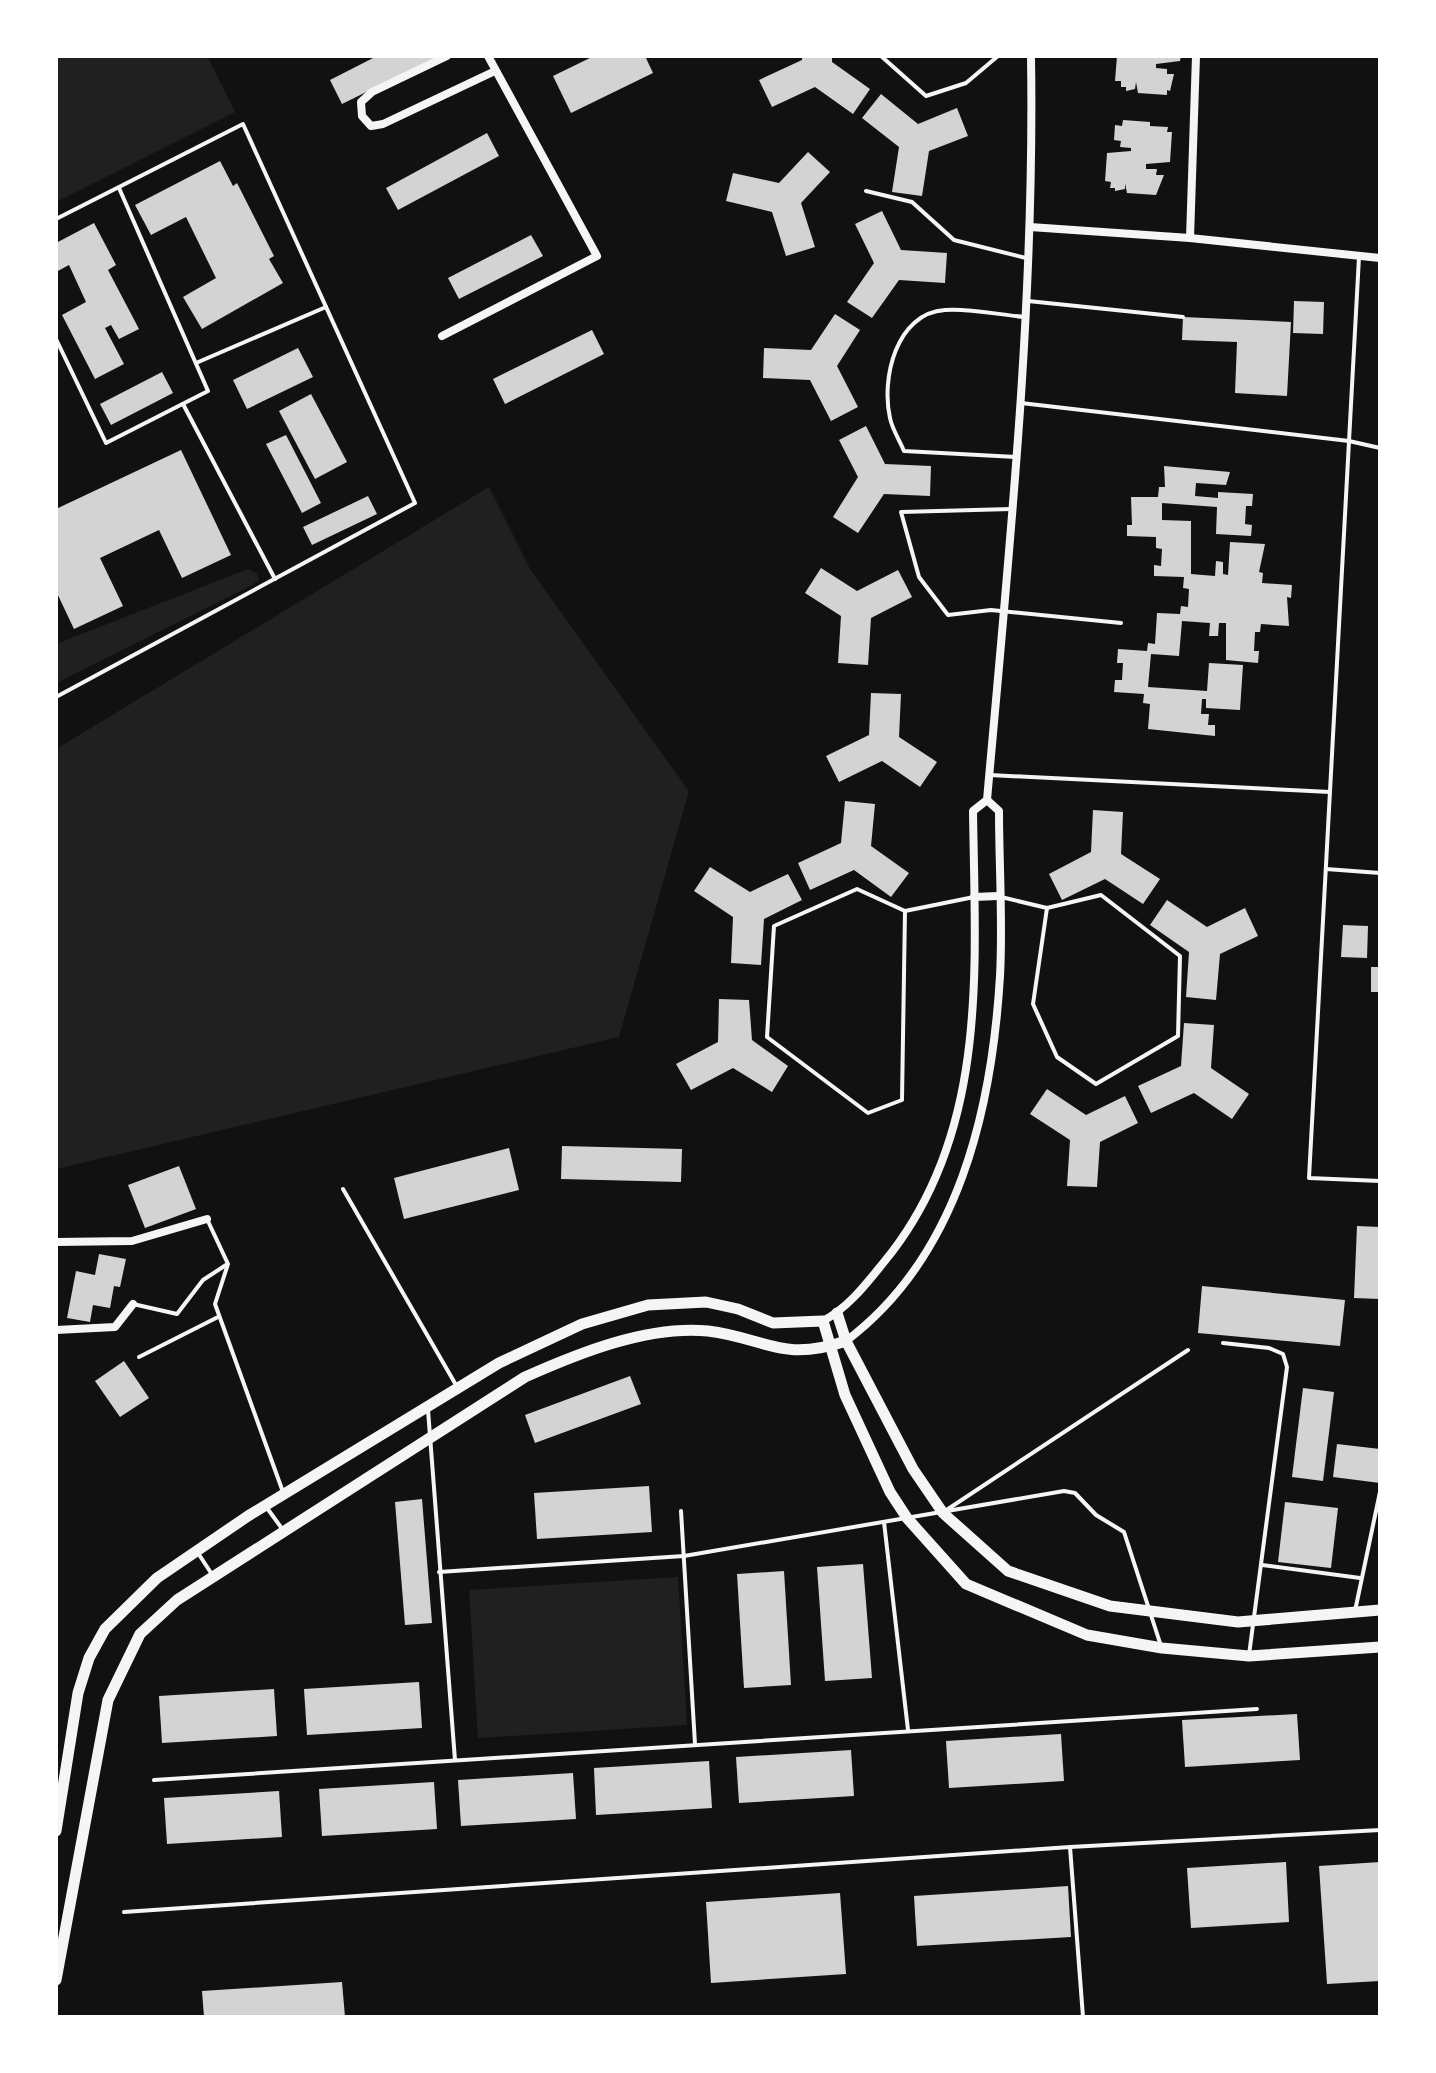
<svg xmlns="http://www.w3.org/2000/svg" width="1436" height="2073" font-family="'PT Sans',sans-serif">
  <style>
    .green { fill: #202020 }
    .building { fill: #d3d3d3 }
    .lines { fill: none; stroke-linecap: round; stroke-linejoin: round }
    .service { stroke: #f5f5f5; stroke-width: 4 }
    .minor { stroke: #f5f5f5; stroke-width: 8 }
    .tertiary { stroke: #f5f5f5; stroke-width: 11 }
  </style>
  <rect width="100%" height="100%" fill="#111"/>
  <!-- green -->
  <g class="green">
    <polygon points="56,56 207,56 235,112 56,202"/>
    <polygon points="489,487 530,569 689,791 619,1037 56,1169 56,749"/>
    <polygon points="248,569 257,574 259,580 252,585 56,683 56,644"/>
    <polygon points="678,1577 687,1725 478,1738 469,1590"/>
  </g>
  <!-- building -->
  <g class="building">
    <polygon points="377,56 439,56 342,104 330,80"/>
    <polygon points="594,56 645,56 653,73 571,113 553,76"/>
    <polygon points="802,56 832,56 832,62 870,89 853,114 815,87 772,107 759,80 802,60"/>
    <polygon points="1117,56 1181,56 1180,61 1156,64 1156,68 1167,69 1167,74 1174,74 1170,91 1167,90 1167,95 1138,93 1136,82 1135,89 1126,91 1126,87 1121,87 1121,81 1115,81"/>
    <polygon points="881,94 918,124 957,108 968,136 929,151 922,196 892,192 899,147 862,118"/>
    <polygon points="1123,120 1150,122 1150,126 1168,127 1167,132 1172,132 1170,162 1146,164 1146,169 1157,169 1156,175 1164,175 1156,195 1127,193 1125,183 1125,189 1115,191 1115,188 1110,188 1111,182 1105,181 1107,153 1131,151 1131,148 1120,147 1121,141 1114,140 1115,125 1122,126"/>
    <polygon points="487,133 499,156 398,210 386,188"/>
    <polygon points="808,152 830,172 801,203 815,247 786,256 772,212 726,201 733,173 779,183"/>
    <polygon points="220,161 233,186 237,183 274,256 269,259 283,283 202,329 183,297 216,278 186,217 151,235 135,205"/>
    <polygon points="882,211 901,250 947,253 945,283 899,280 872,318 847,302 874,263 855,224"/>
    <polygon points="94,223 116,265 108,270 139,329 119,339 111,325 105,328 124,364 95,379 62,315 86,302 69,265 56,272 56,243"/>
    <polygon points="531,235 543,256 459,299 448,278"/>
    <polygon points="1294,301 1324,302 1323,334 1293,333"/>
    <polygon points="835,314 860,330 837,366 858,407 831,421 810,380 763,378 764,348 811,350"/>
    <polygon points="1183,317 1291,322 1287,396 1235,393 1237,342 1182,340"/>
    <polygon points="592,330 604,354 505,404 493,379"/>
    <polygon points="298,348 313,377 247,409 233,380"/>
    <polygon points="162,372 173,393 111,425 100,404"/>
    <polygon points="311,394 347,462 315,479 279,411"/>
    <polygon points="866,426 885,464 931,466 930,496 884,494 858,533 833,517 858,477 839,440"/>
    <polygon points="286,435 321,503 302,513 266,444"/>
    <polygon points="181,450 231,555 182,578 159,530 100,558 123,606 74,629 56,591 56,509"/>
    <polygon points="1164,466 1230,472 1226,485 1196,483 1195,496 1218,498 1218,492 1253,494 1252,506 1246,506 1245,524 1252,525 1251,536 1216,534 1217,507 1162,503 1162,520 1191,521 1191,574 1215,576 1216,561 1223,562 1223,574 1228,575 1230,542 1265,544 1259,572 1263,573 1262,583 1292,585 1291,598 1287,597 1289,626 1261,624 1260,632 1255,632 1254,651 1259,651 1258,663 1226,660 1226,623 1219,623 1218,636 1209,636 1210,623 1182,621 1179,656 1151,654 1148,687 1207,691 1209,663 1243,665 1240,710 1206,708 1206,699 1202,699 1201,714 1209,714 1208,725 1215,725 1215,736 1148,729 1150,704 1143,703 1144,694 1114,692 1115,680 1122,680 1123,663 1117,663 1118,649 1147,651 1148,643 1155,644 1157,613 1180,614 1181,606 1188,607 1189,589 1183,588 1184,577 1154,576 1154,565 1161,566 1162,549 1156,548 1156,537 1127,536 1127,525 1132,525 1131,497 1158,497 1159,487 1165,487"/>
    <polygon points="368,496 377,514 312,545 303,527"/>
    <polygon points="821,568 857,591 898,570 912,597 871,618 868,665 838,663 841,616 805,593"/>
    <polygon points="871,693 901,694 899,737 937,762 920,787 882,761 839,782 826,756 869,735"/>
    <polygon points="845,801 875,804 871,846 909,873 891,897 854,870 810,890 798,863 841,843"/>
    <polygon points="1093,810 1123,812 1121,854 1160,879 1143,904 1105,879 1062,900 1049,874 1091,852"/>
    <polygon points="710,867 750,892 788,874 802,900 764,919 761,965 731,963 733,917 694,891"/>
    <polygon points="1167,900 1207,927 1245,908 1258,936 1220,954 1216,1000 1186,997 1189,952 1150,925"/>
    <polygon points="1343,925 1368,926 1367,958 1341,957"/>
    <rect x="1371" y="967" width="9" height="25"/>
    <polygon points="719,999 749,1000 752,1040 788,1066 772,1092 733,1068 691,1090 676,1064 718,1042"/>
    <polygon points="1184,1023 1214,1025 1211,1068 1249,1094 1232,1119 1194,1093 1151,1113 1138,1086 1181,1066"/>
    <polygon points="1047,1089 1086,1115 1125,1096 1138,1123 1100,1142 1097,1187 1067,1186 1070,1140 1030,1114"/>
    <polygon points="562,1146 682,1149 681,1182 561,1179"/>
    <polygon points="509,1148 519,1190 404,1219 394,1178"/>
    <polygon points="179,1166 196,1209 145,1228 128,1185"/>
    <polygon points="1357,1226 1380,1227 1380,1299 1354,1298"/>
    <polygon points="99,1254 126,1259 120,1287 114,1286 110,1308 93,1305 90,1322 67,1318 76,1271 95,1275"/>
    <polygon points="1202,1286 1345,1300 1340,1346 1198,1333"/>
    <polygon points="124,1361 149,1398 120,1417 95,1381"/>
    <polygon points="630,1376 641,1404 535,1443 525,1415"/>
    <polygon points="1303,1388 1334,1392 1323,1481 1292,1477"/>
    <polygon points="1337,1444 1380,1449 1380,1483 1333,1477"/>
    <polygon points="649,1486 652,1532 537,1539 534,1493"/>
    <polygon points="422,1499 432,1623 405,1625 395,1502"/>
    <polygon points="1285,1502 1338,1508 1331,1568 1278,1562"/>
    <polygon points="863,1564 872,1678 825,1681 817,1567"/>
    <polygon points="784,1571 791,1685 744,1688 737,1574"/>
    <polygon points="419,1682 422,1728 307,1735 304,1689"/>
    <polygon points="274,1689 277,1736 162,1743 159,1696"/>
    <polygon points="1297,1714 1300,1760 1185,1767 1182,1720"/>
    <polygon points="1061,1734 1064,1781 949,1788 946,1741"/>
    <polygon points="851,1750 854,1796 739,1803 736,1757"/>
    <polygon points="709,1761 712,1808 596,1815 594,1768"/>
    <polygon points="573,1773 576,1819 461,1826 458,1780"/>
    <polygon points="434,1782 437,1829 322,1836 319,1789"/>
    <polygon points="279,1791 282,1837 167,1844 164,1798"/>
    <polygon points="1286,1862 1289,1922 1191,1928 1187,1868"/>
    <polygon points="1380,1862 1380,1981 1327,1984 1319,1866"/>
    <polygon points="1068,1886 1071,1937 917,1946 914,1896"/>
    <polygon points="840,1893 846,1974 711,1983 706,1902"/>
    <polygon points="342,1982 345,2017 204,2017 202,1991"/>
  </g>
  <g class="lines">
    <!-- service -->
    <g class="service">
      <polyline points="881,56 926,96 966,83 998,56"/>
      <polyline points="866,191 912,202 954,240 1026,258"/>
      <polyline points="56,219 243,124 415,503 56,697"/>
      <polyline points="1359,257 1309,1178 1380,1181"/>
      <polyline points="1028,301 1183,317"/>
      <polyline points="56,339 106,443 208,391 119,188"/>
      <polyline points="196,363 326,307"/>
      <polyline points="1021,403 1349,441 1380,448"/>
      <polyline points="183,404 275,579"/>
      <path d="M1016,457L904,451C900,441 892,429 890,418C881,379 896,313 945,310C970,308 999,315 1025,317"/>
      <polyline points="1011,509 901,512 919,577 948,615 991,610 1121,623"/>
      <polyline points="990,775 1330,792"/>
      <polyline points="1326,869 1380,873"/>
      <polyline points="1001,897 1047,908 1033,1004 1057,1057 1096,1084 1178,1036 1180,956 1101,895 1047,908"/>
      <polyline points="905,911 857,889 774,926 767,1037 868,1113 902,1100 905,911 974,897"/>
      <polyline points="343,1189 456,1385"/>
      <polyline points="207,1219 228,1264 215,1304 283,1492"/>
      <polyline points="133,1304 177,1314 203,1280 226,1265"/>
      <polyline points="1223,1343 1269,1348 1283,1354 1287,1367 1249,1655"/>
      <polyline points="139,1357 218,1317"/>
      <polyline points="428,1410 455,1760"/>
      <polyline points="267,1508 283,1530"/>
      <polyline points="681,1511 695,1744"/>
      <polyline points="945,1511 1188,1350"/>
      <polyline points="884,1522 908,1730"/>
      <polyline points="198,1553 213,1576"/>
      <polyline points="1262,1565 1360,1578"/>
      <polyline points="439,1572 684,1556 1064,1491 1075,1493 1096,1515 1124,1532 1161,1646"/>
      <polyline points="1355,1611 1380,1492"/>
      <polyline points="154,1780 1257,1709"/>
      <polyline points="1070,1847 1380,1830"/>
      <polyline points="124,1912 1070,1847 1083,2017"/>
    </g>
    <!-- minor -->
    <g class="minor">
      <polyline points="447,56 372,92 361,102 362,116 371,126 383,124 495,71"/>
      <polyline points="1030,227 1190,238 1380,258"/>
      <polyline points="1190,238 1196,56"/>
      <polyline points="442,336 597,256 488,56"/>
      <polyline points="974,897 998,896"/>
      <polyline points="56,1242 132,1241 207,1219"/>
      <path d="M823,1321C849,1307 866,1284 884,1262C990,1134 975,967 973,811L987,800C1009,553 1035,304 1031,56"/>
      <polyline points="56,1330 115,1327 133,1304"/>
      <path d="M846,1341C959,1256 992,1109 1000,976C1003,922 999,865 999,811L987,800"/>
    </g>
    <!-- tertiary -->
    <g class="tertiary">
      <polyline points="837,1313 846,1341 913,1469 943,1513 1008,1571 1110,1606 1238,1622 1380,1610"/>
      <polyline points="56,1831 78,1693 89,1658 105,1629 157,1578 248,1516 499,1363 582,1324 648,1305 706,1302 738,1309 773,1323 823,1321 845,1395 890,1492 907,1518 966,1584 1087,1635 1162,1648 1249,1656 1380,1647"/>
      <path d="M56,1980L108,1700L140,1634L177,1600L525,1377C579,1353 648,1325 708,1331C766,1338 781,1363 846,1341"/>
    </g>
  </g>
  <!-- border -->
  <rect width="1436" height="2073" fill="none" stroke="#ffffff" stroke-width="116"/>
</svg>
